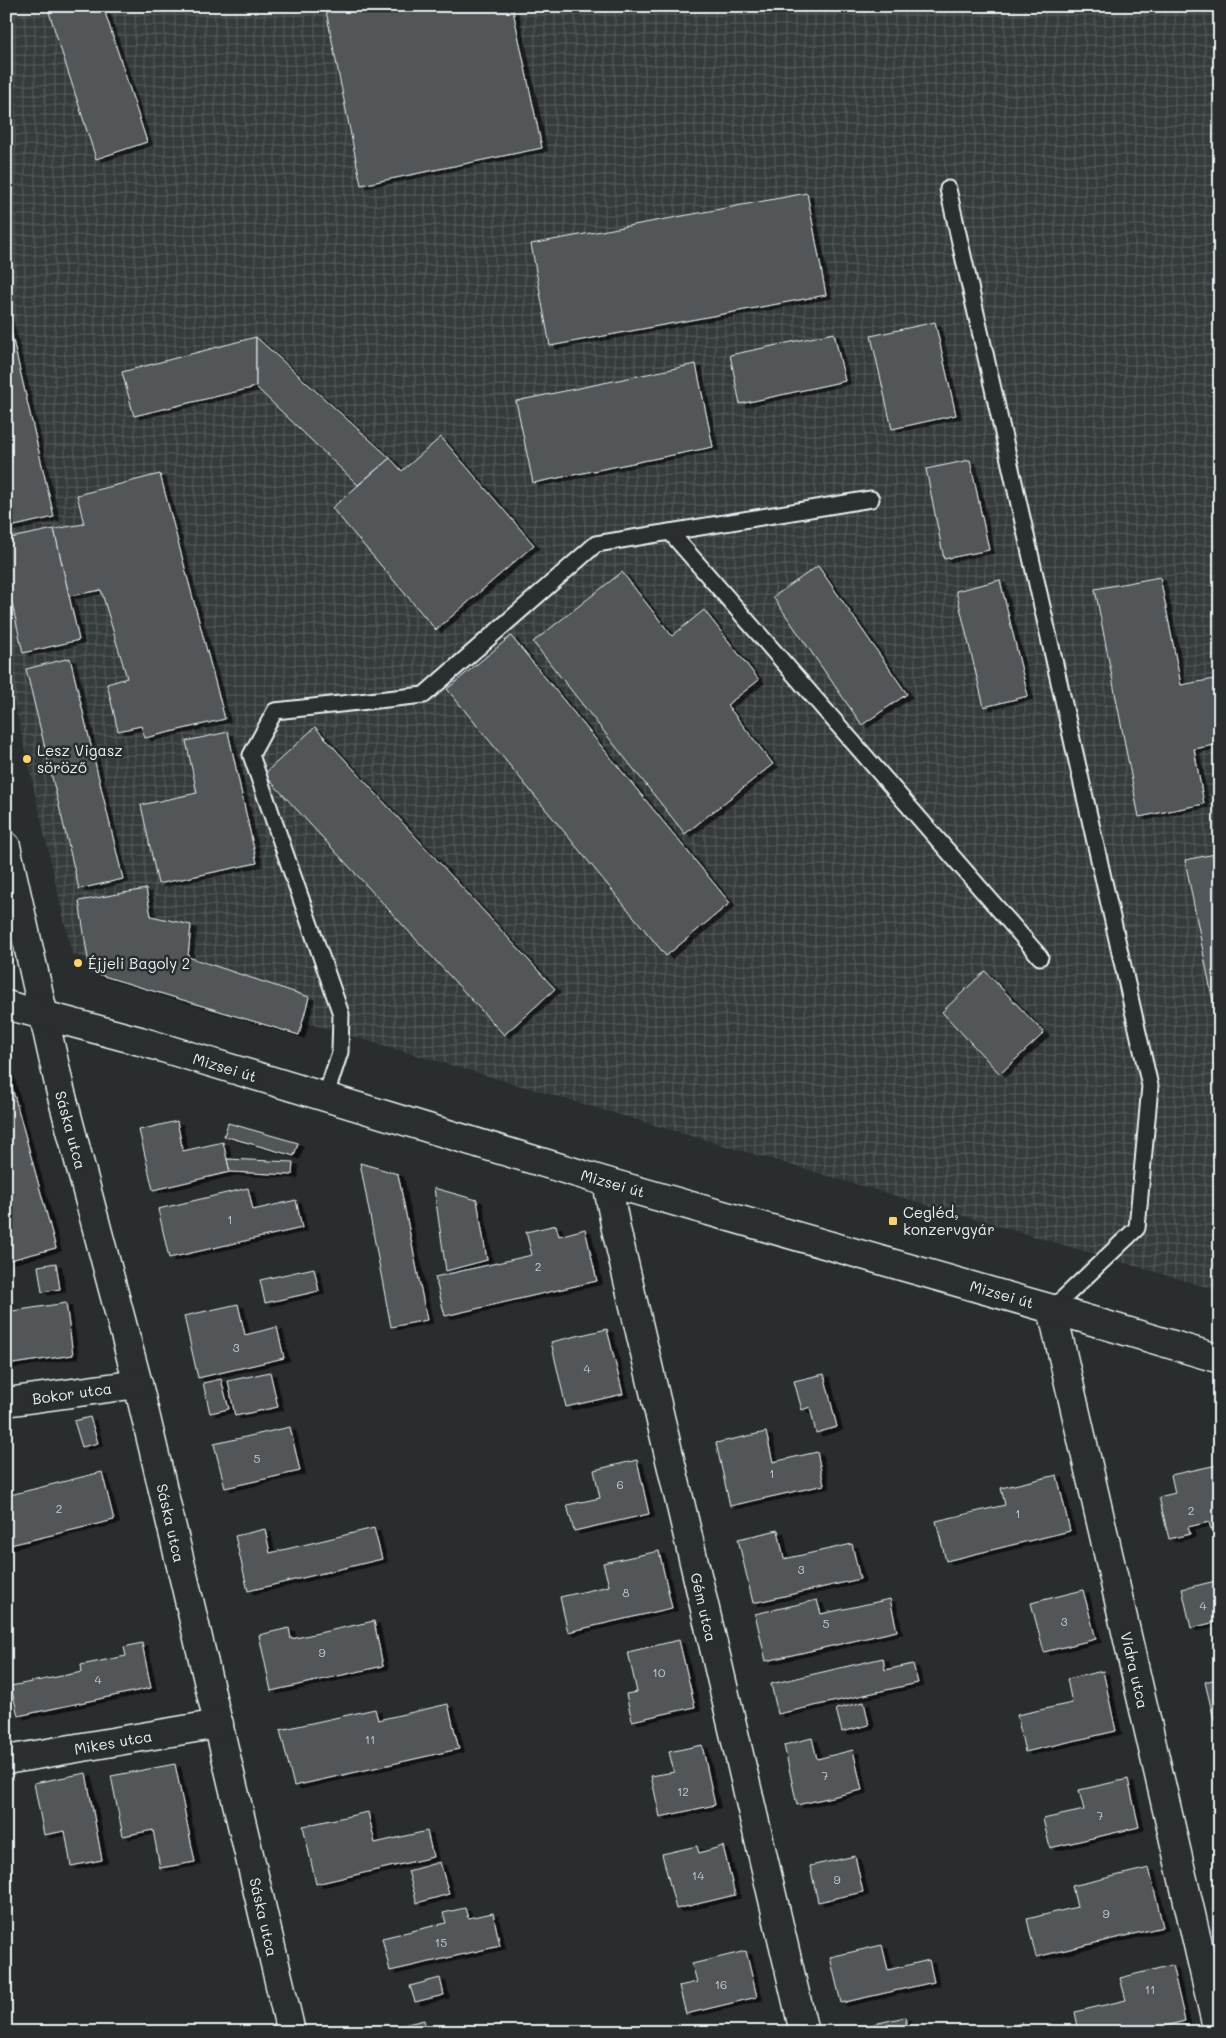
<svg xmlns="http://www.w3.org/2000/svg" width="1226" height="2038" font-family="Mali,sans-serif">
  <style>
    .industrial { fill: url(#industrial-grid) }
    .building { fill: #535759; stroke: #e8f1f8; filter: url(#shadow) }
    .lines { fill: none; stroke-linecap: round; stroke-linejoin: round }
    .lane-casing { stroke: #e8f1f8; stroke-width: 19 }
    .street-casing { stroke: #e8f1f8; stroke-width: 31 }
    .secondary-casing { stroke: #e8f1f8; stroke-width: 31 }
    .lane { stroke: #2a2d2e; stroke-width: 15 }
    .street { stroke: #2a2d2e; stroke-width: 28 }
    .secondary { stroke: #2a2d2e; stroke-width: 28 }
    .poi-dot { fill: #ffd166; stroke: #2a2d2e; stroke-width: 2 }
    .labels { text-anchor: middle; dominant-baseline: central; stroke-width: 5; stroke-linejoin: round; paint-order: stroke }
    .number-label { font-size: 12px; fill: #c3cad0 }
    .poi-label { font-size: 15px; fill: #e8f1f8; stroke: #2a2d2e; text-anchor: start }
    .street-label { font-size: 15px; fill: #e8f1f8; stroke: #2a2d2e }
  </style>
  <defs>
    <pattern id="industrial-grid" width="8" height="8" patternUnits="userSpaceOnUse" patternTransform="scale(1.25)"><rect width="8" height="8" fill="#363a3b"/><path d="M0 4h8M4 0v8" fill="none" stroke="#535758"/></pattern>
    <filter id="shadow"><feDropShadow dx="5.5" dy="3" stdDeviation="0" flood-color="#0009"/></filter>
  </defs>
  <rect width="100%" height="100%" fill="#2a2d2e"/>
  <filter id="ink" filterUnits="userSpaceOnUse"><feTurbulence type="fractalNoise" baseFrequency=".02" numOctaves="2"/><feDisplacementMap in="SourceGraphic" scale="10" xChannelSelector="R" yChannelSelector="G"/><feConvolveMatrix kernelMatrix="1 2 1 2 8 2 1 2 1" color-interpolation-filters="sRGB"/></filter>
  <g filter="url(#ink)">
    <!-- industrial -->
    <polygon class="industrial" points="6,6 1220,6 1220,1291 72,954 6,667"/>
    <!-- building -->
    <g class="building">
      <polygon points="47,6 103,6 147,142 96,159"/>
      <polygon points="325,6 512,6 542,148 361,185"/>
      <polygon points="807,193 826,295 550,346 531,244"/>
      <polygon points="6,310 54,517 6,528"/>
      <polygon points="935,322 956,415 892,429 871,336"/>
      <polygon points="834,333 845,381 740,404 730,355"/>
      <polygon points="256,337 256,387 134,416 122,372"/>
      <polygon points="256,337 390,458 358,485 256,387"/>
      <polygon points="696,364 713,447 533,483 516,401"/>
      <polygon points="441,437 534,545 436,630 332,508 390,458 402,471"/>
      <polygon points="970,460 989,550 944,559 926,469"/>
      <polygon points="160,474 225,719 145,738 141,726 118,731 107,684 127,678 101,590 69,596 54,529 84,524 77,495"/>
      <polygon points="54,529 79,640 23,653 6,576 6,539"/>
      <polygon points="818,566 907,694 862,725 773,597"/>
      <polygon points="622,572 672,636 704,610 759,680 727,705 773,764 685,834 533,642"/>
      <polygon points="1160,577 1181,685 1220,678 1220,744 1194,749 1204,804 1139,817 1095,589"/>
      <polygon points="1000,580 1028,696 984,707 956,591"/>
      <polygon points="511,636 730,903 666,956 447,689"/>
      <polygon points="70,658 123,879 79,889 26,669"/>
      <polygon points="315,727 555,989 504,1035 264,774"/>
      <polygon points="228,732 257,863 158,884 141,805 197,793 186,741"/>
      <polygon points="1220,853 1220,1037 1185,860"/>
      <polygon points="146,889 151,916 191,925 188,957 309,997 299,1035 90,972 79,901"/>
      <polygon points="985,971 1044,1033 1000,1074 942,1012"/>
      <polygon points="6,1065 56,1248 6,1261"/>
      <polygon points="177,1121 183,1151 223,1142 230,1172 153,1190 139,1130"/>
      <polygon points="228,1123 298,1143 294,1156 224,1136"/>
      <polygon points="227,1159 293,1162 292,1175 230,1172"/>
      <polygon points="360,1163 398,1174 427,1320 391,1327"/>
      <polygon points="248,1188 253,1210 296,1200 302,1228 169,1258 158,1209"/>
      <polygon points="434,1188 477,1200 487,1260 446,1271"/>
      <polygon points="556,1225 559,1236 585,1229 597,1281 445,1316 435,1277 532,1255 526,1232"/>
      <polygon points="56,1263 60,1289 42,1292 38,1266"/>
      <polygon points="314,1268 319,1291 265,1303 260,1280"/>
      <polygon points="66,1303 73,1355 6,1365 6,1312"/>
      <polygon points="238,1304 245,1335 277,1327 284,1358 198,1378 184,1316"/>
      <polygon points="607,1329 623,1394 566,1407 551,1342"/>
      <polygon points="270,1372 278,1407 235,1416 228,1381"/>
      <polygon points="824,1374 837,1427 816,1433 810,1407 802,1410 794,1381"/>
      <polygon points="221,1379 229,1409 210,1413 203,1383"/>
      <polygon points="90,1417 98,1443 82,1447 74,1421"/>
      <polygon points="290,1427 300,1471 225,1488 214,1444"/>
      <polygon points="766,1432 773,1462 817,1452 824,1485 730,1506 716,1443"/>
      <polygon points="637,1460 649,1514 574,1531 567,1505 600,1498 594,1470"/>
      <polygon points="1217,1465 1220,1476 1220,1527 1211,1529 1209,1522 1188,1527 1190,1534 1169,1539 1159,1497 1175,1493 1171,1475"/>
      <polygon points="102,1472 114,1520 6,1546 6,1496"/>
      <polygon points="1057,1475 1070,1531 946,1561 936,1521 1005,1505 1001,1488"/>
      <polygon points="374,1528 382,1559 248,1591 235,1536 265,1529 270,1553"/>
      <polygon points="778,1530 784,1559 852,1544 860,1579 753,1603 738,1539"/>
      <polygon points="659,1551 672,1608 568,1632 560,1597 609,1586 603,1563"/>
      <polygon points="1220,1580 1220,1621 1191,1628 1182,1589"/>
      <polygon points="1083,1590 1096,1639 1044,1652 1031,1603"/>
      <polygon points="890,1599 897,1631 766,1661 755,1614 817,1600 821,1614"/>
      <polygon points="374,1621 383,1666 271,1691 259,1635 289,1628 291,1639"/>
      <polygon points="679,1640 695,1707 632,1721 626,1694 637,1692 628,1652"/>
      <polygon points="142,1643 151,1688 18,1716 11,1686 82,1672 81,1665 126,1656 124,1647"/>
      <polygon points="883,1658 885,1670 913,1664 918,1683 778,1714 771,1684"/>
      <polygon points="1103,1671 1116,1731 1025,1752 1017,1715 1072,1703 1067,1679"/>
      <polygon points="1220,1678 1220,1718 1214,1720 1205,1682"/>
      <polygon points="864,1702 869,1725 842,1732 836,1709"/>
      <polygon points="448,1704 459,1749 294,1786 280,1730 375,1709 378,1720"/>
      <polygon points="812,1738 817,1759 853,1750 862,1790 797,1805 784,1745"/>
      <polygon points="702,1745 715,1805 660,1817 651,1776 674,1772 669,1752"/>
      <polygon points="175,1764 195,1862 160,1868 153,1830 123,1836 111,1776"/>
      <polygon points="86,1773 102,1860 71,1866 65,1831 44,1835 34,1783"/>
      <polygon points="1128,1779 1139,1827 1050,1848 1043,1819 1084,1810 1079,1790"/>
      <polygon points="368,1812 375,1843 427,1831 433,1857 316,1884 303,1826"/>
      <polygon points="697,1846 699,1853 723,1846 735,1895 676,1909 662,1854"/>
      <polygon points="855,1856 863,1892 818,1902 810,1866"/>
      <polygon points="440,1862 449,1894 417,1903 408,1871"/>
      <polygon points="1149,1868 1163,1927 1036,1957 1027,1919 1077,1907 1072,1886"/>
      <polygon points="465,1908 468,1918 493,1913 500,1946 390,1971 382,1938 446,1923 443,1913"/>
      <polygon points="882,1945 888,1970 929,1960 934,1982 841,2003 830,1957"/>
      <polygon points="746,1951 757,1997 686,2014 679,1986 697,1982 692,1964"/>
      <polygon points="1172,1965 1185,2021 1140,2032 1079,2032 1075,2012 1126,2000 1120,1978"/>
      <polygon points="440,1978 444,1995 415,2002 410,1986"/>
      <polygon points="905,2017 908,2032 847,2032 847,2030"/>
      <polygon points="424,2020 427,2032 374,2032"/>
      <polygon points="1022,2023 1024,2032 989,2032"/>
    </g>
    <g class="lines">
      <defs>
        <g id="lane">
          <polyline points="948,189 1150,1086 1137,1228 1052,1309"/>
          <polyline points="670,532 1040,957"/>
          <polyline points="325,1098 340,1052 341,1014 251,755 275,711 424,695 596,544 871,499"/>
        </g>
        <g id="street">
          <polyline points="6,846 60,1089 138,1384 291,2032"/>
          <polyline points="607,1182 616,1229 804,2032"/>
          <polyline points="1052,1309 1218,2032"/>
          <polyline points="6,1402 138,1384"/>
          <polyline points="6,1760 219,1724"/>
        </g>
        <polyline id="secondary" points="6,1005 140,1041 607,1182 1052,1309 1220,1359"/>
      </defs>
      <!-- lane casing -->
      <use href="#lane" class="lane-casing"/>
      <!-- street casing -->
      <use href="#street" class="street-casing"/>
      <!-- secondary casing -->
      <use href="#secondary" class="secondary-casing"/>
      <!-- lane -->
      <use href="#lane" class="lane"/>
      <!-- street -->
      <use href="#street" class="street"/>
      <!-- secondary -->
      <use href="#secondary" class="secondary"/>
    </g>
  </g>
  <!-- markers -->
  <g class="poi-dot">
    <circle cx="27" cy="759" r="5"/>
    <circle cx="78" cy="963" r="5"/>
    <rect x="888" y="1216" width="10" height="10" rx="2.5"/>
  </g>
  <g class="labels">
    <!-- number labels -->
    <g class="number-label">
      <text x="230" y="1219">1</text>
      <text x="538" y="1266">2</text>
      <text x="236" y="1347">3</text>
      <text x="587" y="1368">4</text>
      <text x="257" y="1458">5</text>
      <text x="772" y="1473">1</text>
      <text x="620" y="1484">6</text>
      <text x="59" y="1508">2</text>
      <text x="1191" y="1510">2</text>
      <text x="1018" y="1513">1</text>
      <text x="801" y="1569">3</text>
      <text x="626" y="1592">8</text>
      <text x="1203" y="1605">4</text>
      <text x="1064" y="1621">3</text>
      <text x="826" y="1623">5</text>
      <text x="322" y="1652">9</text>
      <text x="659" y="1672">10</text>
      <text x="98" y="1679">4</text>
      <text x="370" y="1739">11</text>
      <text x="825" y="1775">7</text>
      <text x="683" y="1791">12</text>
      <text x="1100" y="1815">7</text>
      <text x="698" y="1875">14</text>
      <text x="837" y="1879">9</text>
      <text x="1106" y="1913">9</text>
      <text x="441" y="1942">15</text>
      <text x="721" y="1984">16</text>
      <text x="1150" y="1989">11</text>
    </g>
    <!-- poi labels -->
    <g class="poi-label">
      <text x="37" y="750">Lesz Vigasz<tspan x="37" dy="17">söröző</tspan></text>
      <text x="88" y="963">Éjjeli Bagoly 2</text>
      <text x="903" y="1212">Cegléd,<tspan x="903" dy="17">konzervgyár</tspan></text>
    </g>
    <!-- street labels -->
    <g class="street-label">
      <text transform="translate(225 1067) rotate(17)">Mizsei út</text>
      <text transform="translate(71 1130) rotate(75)">Sáska utca</text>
      <text transform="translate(613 1183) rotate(16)">Mizsei út</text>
      <text transform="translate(1002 1294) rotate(16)">Mizsei út</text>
      <text transform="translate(72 1393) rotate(-8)">Bokor utca</text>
      <text transform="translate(171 1523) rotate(77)">Sáska utca</text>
      <text transform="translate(704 1607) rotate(77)">Gém utca</text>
      <text transform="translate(1135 1670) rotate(77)">Vidra utca</text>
      <text transform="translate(113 1742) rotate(-10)">Mikes utca</text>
      <text transform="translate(264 1917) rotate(77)">Sáska utca</text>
    </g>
  </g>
  <!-- margin -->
  <rect width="1226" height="2038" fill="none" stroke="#2a2d2e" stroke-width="25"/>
  <rect x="12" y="12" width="1201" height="2013" fill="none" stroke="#e8f1f8" stroke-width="2" filter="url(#ink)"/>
</svg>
